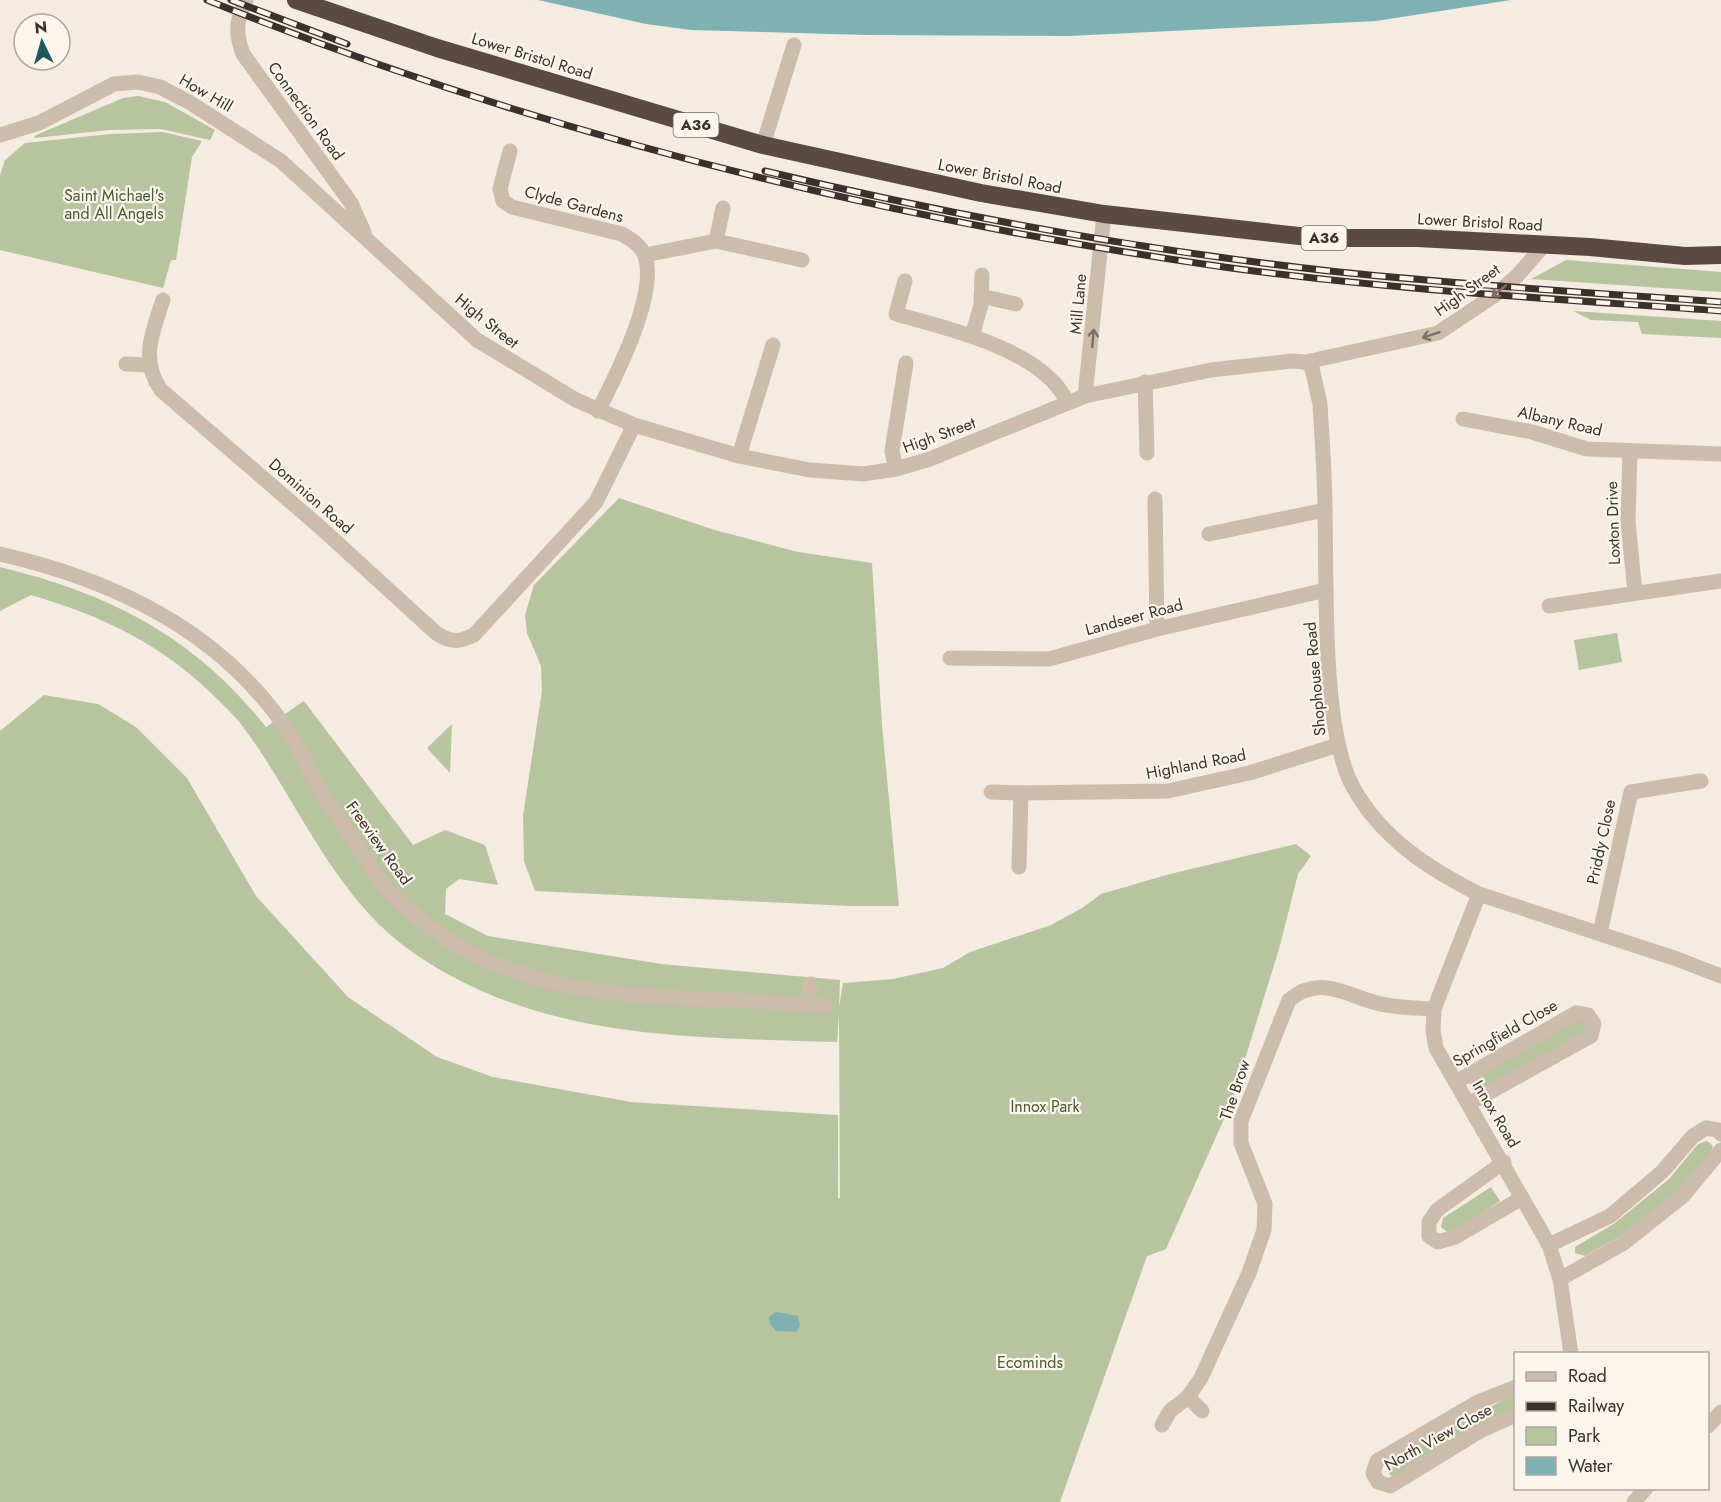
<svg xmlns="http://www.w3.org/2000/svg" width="1721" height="1502" font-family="Jost,sans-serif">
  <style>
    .green { fill: #b8c4a0 }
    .water { fill: #7fb0b2 }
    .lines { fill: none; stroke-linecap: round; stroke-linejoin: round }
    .minor { stroke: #cdbbac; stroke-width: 15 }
    .highway { stroke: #5c4a42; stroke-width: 18 }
    .rail-casing { stroke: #3b302b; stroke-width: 7 }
    .rail { stroke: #fbf5ee; stroke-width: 4.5; stroke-dasharray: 14; stroke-linecap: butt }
    .oneway { stroke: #7d6f65 }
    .labels { text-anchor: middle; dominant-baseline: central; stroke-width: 4.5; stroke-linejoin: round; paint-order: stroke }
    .shield { fill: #fbf5ee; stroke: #756b66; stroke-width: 1.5 }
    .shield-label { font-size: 15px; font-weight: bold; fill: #3b302b }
    .street-label { font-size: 16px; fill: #3b302b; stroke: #fbf5ee }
    .park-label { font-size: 16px; fill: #4a5a2e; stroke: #fbf5ee }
  </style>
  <rect width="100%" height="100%" fill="#f4ebe1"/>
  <!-- green -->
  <g class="green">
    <polygon points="138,96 165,102 215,130 210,140 161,129 109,130 35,138 34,136 123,98"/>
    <polygon points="162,132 202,141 192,157 176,260 171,260 163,288 0,250 0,175 5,160 25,143 110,134"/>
    <polygon points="1566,260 1721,272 1721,292 1531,279"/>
    <polygon points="1573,311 1721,321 1721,338 1642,334 1638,322 1591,320"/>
    <polygon points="619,498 715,530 798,552 872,563 882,725 899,906 849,906 535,891 524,861 523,816 542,691 541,666 527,633 525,615 534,585"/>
    <path d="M0,567C110,594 194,636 266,727L304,701L413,845L445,830L485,845L498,885L459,879L446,889L445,914L488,936L661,964L840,980L839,1007L843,983L893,979L943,968L970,952L1051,925L1082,908L1101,894L1170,874L1296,844L1311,856L1298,874L1279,949L1232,1101L1166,1249L1147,1256L1060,1502H0V731L44,695L98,704L136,727L187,778L256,896L348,997L437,1057L493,1077L631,1102L838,1115V1198H840L839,1014L837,1042C691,1037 542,1041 415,954C333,898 299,801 241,724C233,714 223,705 214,696C160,643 102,616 31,595L0,611Z"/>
    <polygon points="1617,633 1622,662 1579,670 1574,640"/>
    <polygon points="452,724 450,773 427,748"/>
    <polygon points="1577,1018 1584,1018 1589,1032 1477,1094 1466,1079"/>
    <polygon points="1707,1141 1713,1146 1711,1152 1677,1192 1621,1236 1585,1256 1575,1253 1575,1247 1615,1223 1669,1179 1698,1144"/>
    <polygon points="1491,1187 1500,1201 1455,1231 1447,1232 1441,1227 1443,1218"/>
    <polygon points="1515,1394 1515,1408 1422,1458 1396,1477 1390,1475 1386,1466 1424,1441"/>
  </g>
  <!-- water -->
  <g class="water">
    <polygon points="538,0 1511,0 1376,21 1069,36 867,35 691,30 646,24"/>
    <polygon points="776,1312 798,1316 800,1326 796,1332 776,1331 770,1324 769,1317"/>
  </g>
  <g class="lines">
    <!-- minor -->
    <g class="minor">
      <path d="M246,0C236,21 235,32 243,54L351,203L364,232"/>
      <polyline points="0,135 39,123 114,84 138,82 160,87 189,102 281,161 477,340 576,400 634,425 739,456 810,470 863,474 896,469 930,459 1085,396 1211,370 1292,361 1306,362 1438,333 1495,295 1517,276 1544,245"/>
      <polyline points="763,145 794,45"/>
      <path d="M510,151L500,189L503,201L512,207L622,234C632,240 641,245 645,256C658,294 616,376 598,411"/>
      <polyline points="716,241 723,208"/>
      <polyline points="645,255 716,241 802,260"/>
      <path d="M905,281L896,314C946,328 1044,350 1067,402"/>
      <polyline points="981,296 1016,304"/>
      <path d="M163,300C152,333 140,360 161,390L321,528L436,633C451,643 459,642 474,635L596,502L634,425"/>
      <polyline points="972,336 981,305 982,275"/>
      <path d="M1306,362L1312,368L1320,404C1322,440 1325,477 1325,513C1327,582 1321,729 1353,787C1381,838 1429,869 1479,894L1677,959L1721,976"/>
      <polyline points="126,364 149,365"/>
      <polyline points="1145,382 1147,453"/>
      <polyline points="1085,396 1104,214"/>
      <polyline points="1463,419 1532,432 1587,449 1721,454"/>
      <polyline points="1630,452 1628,521 1635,593"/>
      <polyline points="739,456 773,345"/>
      <polyline points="896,469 892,451 906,363"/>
      <polyline points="1155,499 1157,629"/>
      <polyline points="1209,534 1325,510"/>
      <path d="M0,554C119,581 231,636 296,744C307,763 316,783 327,801C339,820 352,837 364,855C372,867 379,883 390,893C415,917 448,942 479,957C587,1008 710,994 825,1006"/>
      <polyline points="1549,606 1721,581"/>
      <polyline points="950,658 1049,659 1157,629 1326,590"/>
      <polyline points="991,792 1021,793"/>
      <polyline points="1019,867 1021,793 1168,791 1249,773 1338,745"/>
      <polyline points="1479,894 1434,1009 1433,1031 1436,1048 1549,1245 1560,1279 1571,1354"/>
      <polyline points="1600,933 1631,792 1701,781"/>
      <polyline points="809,1004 810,984"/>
      <polyline points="1456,1082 1576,1013 1588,1015 1594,1024 1591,1036 1468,1104"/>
      <polyline points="1504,1162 1437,1210 1429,1222 1429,1236 1438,1242 1455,1237 1522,1198"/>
      <polyline points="1549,1245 1610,1216 1662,1172 1693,1136 1706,1128 1718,1130 1721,1134"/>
      <polyline points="1560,1279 1624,1243 1683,1196 1721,1150"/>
      <polyline points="1516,1387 1478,1402 1377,1461 1373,1473 1378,1482 1390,1486 1480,1431 1516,1415"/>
      <polyline points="1188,1397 1202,1411"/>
      <path d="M1162,1425L1170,1411L1188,1397L1201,1378L1249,1273L1264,1230L1265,1204L1241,1143V1121L1289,1000C1323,972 1350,999 1386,1005C1402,1008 1418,1008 1434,1009"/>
      <polyline points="1708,1426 1721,1412"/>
      <polyline points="1634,1502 1646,1488"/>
    </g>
    <!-- highway -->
    <polyline class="highway" points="296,0 437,48 763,145 981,193 1104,214 1317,238 1417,238 1590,247 1685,256 1721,255"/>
    <defs>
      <g id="rail">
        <path d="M207,0C535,132 881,219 1231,268C1394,290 1558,299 1721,311"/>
        <polyline points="231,0 347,44"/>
        <path d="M765,171C954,216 1146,251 1339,272C1466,285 1594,293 1721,302"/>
      </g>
    </defs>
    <!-- rail casing -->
    <use href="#rail" class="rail-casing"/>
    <!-- rail -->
    <use href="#rail" class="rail"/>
  </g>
  <!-- one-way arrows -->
  <defs><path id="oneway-shaft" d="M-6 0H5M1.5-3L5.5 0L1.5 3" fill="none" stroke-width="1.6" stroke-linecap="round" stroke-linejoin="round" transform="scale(1.5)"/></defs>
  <g class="oneway">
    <use href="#oneway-shaft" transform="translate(1499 291) rotate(141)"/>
    <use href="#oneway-shaft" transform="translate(1431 335) rotate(162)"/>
    <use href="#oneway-shaft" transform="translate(1093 338) rotate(-85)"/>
  </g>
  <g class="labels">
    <!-- shield labels -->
    <g class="shield">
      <rect x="673.5" y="113" width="45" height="24" rx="4.5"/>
      <rect x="1301.5" y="226" width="45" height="24" rx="4.5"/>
    </g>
    <g class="shield-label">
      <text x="696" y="125">A36</text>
      <text x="1324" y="238">A36</text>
    </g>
    <!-- street labels -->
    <g class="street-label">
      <text transform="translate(532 56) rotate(17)">Lower Bristol Road</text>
      <text transform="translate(206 93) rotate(30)">How Hill</text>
      <text transform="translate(306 111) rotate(54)">Connection Road</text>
      <text transform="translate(1000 176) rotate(11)">Lower Bristol Road</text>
      <text transform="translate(574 204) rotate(15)">Clyde Gardens</text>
      <text transform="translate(1480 222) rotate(3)">Lower Bristol Road</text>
      <text transform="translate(1467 290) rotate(-36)">High Street</text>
      <text transform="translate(1078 304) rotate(-85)">Mill Lane</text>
      <text transform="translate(487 321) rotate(39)">High Street</text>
      <text transform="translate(1560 421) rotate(13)">Albany Road</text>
      <text transform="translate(939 435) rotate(-20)">High Street</text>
      <text transform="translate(311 496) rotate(41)">Dominion Road</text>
      <text transform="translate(1613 523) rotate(-92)">Loxton Drive</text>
      <text transform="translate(1134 617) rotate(-15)">Landseer Road</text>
      <text transform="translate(1315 679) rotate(-95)">Shophouse Road</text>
      <text transform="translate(1196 764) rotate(-11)">Highland Road</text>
      <text transform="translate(1601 842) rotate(-78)">Priddy Close</text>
      <text transform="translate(379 843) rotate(54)">Freeview Road</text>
      <text transform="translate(1505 1033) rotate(-30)">Springfield Close</text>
      <text transform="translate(1235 1090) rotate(-71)">The Brow</text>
      <text transform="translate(1496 1114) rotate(59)">Innox Road</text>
      <text transform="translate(1438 1437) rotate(-29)">North View Close</text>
    </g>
    <!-- park labels -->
    <g class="park-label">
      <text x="114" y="195">Saint Michael's<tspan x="114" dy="18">and All Angels</tspan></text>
      <text x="1045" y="1106">Innox Park</text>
      <text x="1030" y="1362">Ecominds</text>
    </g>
  </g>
  <!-- legend -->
  <rect x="1514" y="1352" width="195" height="138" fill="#fbf5ee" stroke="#aea6a0" stroke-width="1.5"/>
  <rect x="1526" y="1372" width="30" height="9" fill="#cdbbac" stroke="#aea6a0" stroke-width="1.5"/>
  <text x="1568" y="1382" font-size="18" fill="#3b302b">Road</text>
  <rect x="1526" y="1402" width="30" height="9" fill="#3b302b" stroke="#aea6a0" stroke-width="1.5"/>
  <text x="1568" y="1412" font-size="18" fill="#3b302b">Railway</text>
  <rect x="1526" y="1427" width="30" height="18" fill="#b8c4a0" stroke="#aea6a0" stroke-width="1.5"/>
  <text x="1568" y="1442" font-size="18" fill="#3b302b">Park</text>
  <rect x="1526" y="1457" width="30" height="18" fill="#7fb0b2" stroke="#aea6a0" stroke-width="1.5"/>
  <text x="1568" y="1472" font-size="18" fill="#3b302b">Water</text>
  <!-- north arrow -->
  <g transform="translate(42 42) rotate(355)"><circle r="28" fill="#fbf5ee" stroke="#aea6a0" stroke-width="1.5"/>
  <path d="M0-4.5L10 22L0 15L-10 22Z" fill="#1f5a5e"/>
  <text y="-9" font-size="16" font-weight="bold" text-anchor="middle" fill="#3b302b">N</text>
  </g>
</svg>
